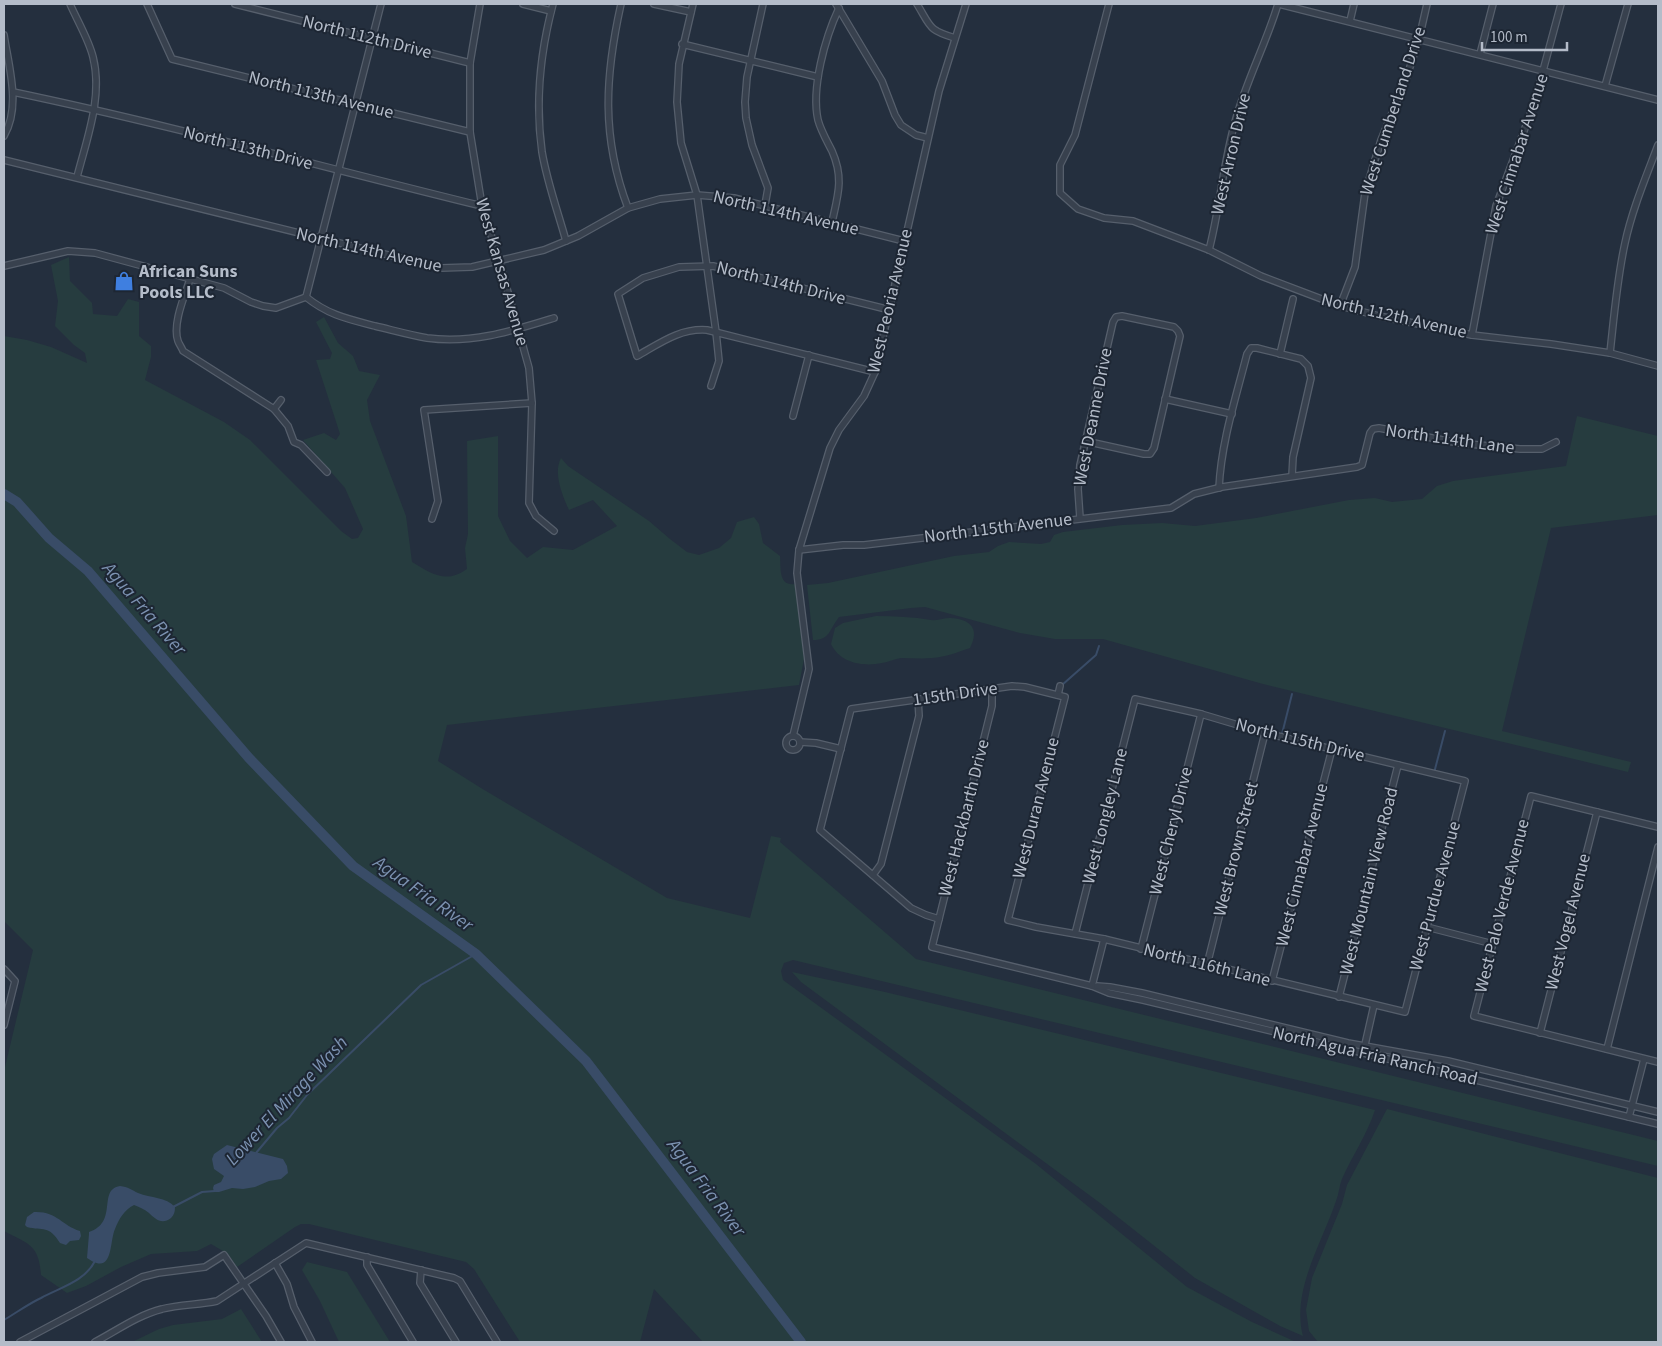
<svg xmlns="http://www.w3.org/2000/svg" width="1662" height="1346" font-family="'Source Sans 3',sans-serif">
  <style>
    .green { fill: #263c3f }
    .water { fill: #394c67 }
    .lines { fill: none; stroke-linecap: round; stroke-linejoin: round }
    .stream { stroke: #394c67; stroke-width: 2 }
    .river { stroke: #394c67; stroke-width: 10 }
    .minor-casing { stroke: #565f6c; stroke-width: 8 }
    .minor { stroke: #38414e; stroke-width: 5.5 }
    .labels { text-anchor: middle; dominant-baseline: central; stroke-width: 4; stroke-linejoin: round; paint-order: stroke }
    .street-label { font-size: 18px; fill: #b4bcc9; stroke: #1d2633 }
    .poi-label { font-size: 18px; font-weight: bold; fill: #b4bcc9; stroke: #1d2633; text-anchor: start }
    .water-label { font-size: 19px; font-style: italic; fill: #7c92b1; stroke: #1d2633 }
  </style>
  <rect width="100%" height="100%" fill="#242f3e"/>
  <!-- green -->
  <g class="green">
    <path d="M69,257L70,281L92,303L93,314L117,316L128,299L139,302V336L151,346V357L145,380L224,422L250,440L341,531L352,539L358,538L363,529L345,488L303,440L324,433L336,440L340,434L316,360L330,359L332,353L316,322L324,317L338,343L353,356L359,371L380,375L367,400L370,421L406,516L412,562C432,574 446,584 467,569L465,548L468,534L467,441L498,436V516L510,541L527,558L543,547L573,550L617,526L593,500L569,510C562,495 553,473 561,458L568,466L649,521L670,539L687,552L699,555L719,548L731,538L737,522L754,517L759,524L763,543L780,556C781,568 778,587 796,584L804,659L799,685L447,725L438,761L481,788L667,898L750,918L771,836L781,838L780,842L916,959L1658,1141V1166L793,960L784,963L781,971L783,980L1036,1164L1187,1287L1252,1322L1296,1342H703L654,1289L640,1342H520L474,1269L466,1262L309,1224H301L295,1227L237,1267L228,1254L211,1244L197,1251L151,1254L121,1267L86,1286L67,1293L41,1275C39,1244 28,1244 4,1231V1071L33,950L4,921V336L27,340L51,347L87,363L85,353L74,345L55,326L58,301L51,265Z"/>
    <path d="M1577,416L1658,436V515L1551,528L1502,731L1631,762L1628,772L1263,684L1103,639H1055L1020,633L925,607L911,608L839,617C829,630 830,640 813,640L807,585L828,583L954,556L989,552L998,546L1009,542L1041,544L1050,542L1054,535L1063,532L1122,525L1162,523L1195,526L1256,518L1349,500L1375,498L1392,502L1422,499L1437,486L1453,481L1566,466Z"/>
    <path d="M876,616C895,616 913,617 931,620C938,621 944,618 950,618C971,619 980,629 970,648C958,652 946,657 932,658C922,659 911,658 901,658C895,659 888,662 882,663C863,667 840,663 831,644L835,628L843,623Z"/>
    <path d="M792,972L885,992L1375,1110C1367,1135 1352,1156 1342,1179C1339,1186 1339,1194 1336,1201C1322,1243 1291,1291 1303,1336L1280,1326L1195,1278L1100,1203L801,982Z"/>
    <polygon points="1387,1109 1658,1178 1658,1342 1318,1342 1309,1331 1306,1310 1312,1278 1342,1204 1347,1185"/>
    <polygon points="307,1262 347,1272 390,1342 339,1342 320,1301 302,1270"/>
    <polygon points="241,1309 262,1342 132,1342 159,1329 173,1325 222,1319"/>
  </g>
  <!-- water -->
  <g class="water">
    <polygon points="227,1145 283,1159 287,1166 288,1173 281,1179 269,1181 255,1187 243,1189 232,1188 219,1192 214,1192 213,1188 214,1185 221,1182 224,1176 214,1169 212,1159 214,1154"/>
    <path d="M120,1186C128,1187 132,1190 138,1193C151,1198 166,1197 175,1207C175,1212 174,1215 171,1218C162,1225 155,1219 149,1213C144,1209 139,1207 134,1205C124,1210 119,1219 115,1229C109,1242 114,1277 87,1258L89,1234V1232C119,1222 97,1190 120,1186Z"/>
    <path d="M34,1212C57,1211 61,1225 80,1231L81,1236L79,1240L70,1241L66,1245L60,1243C49,1225 43,1231 27,1227L25,1225L27,1217Z"/>
  </g>
  <g class="lines">
    <!-- stream -->
    <g class="stream">
      <polyline points="1062,685 1096,655 1099,646"/>
      <polyline points="1282,734 1292,694"/>
      <polyline points="1434,773 1445,731"/>
      <polyline points="256,1153 277,1128 289,1118 307,1095 421,985 476,954"/>
      <polyline points="173,1207 202,1192 215,1191"/>
      <path d="M4,1320C16,1313 28,1304 41,1298C61,1287 84,1282 95,1261"/>
    </g>
    <!-- river -->
    <polyline class="river" points="4,494 17,502 49,538 88,571 249,758 353,866 476,954 586,1061 801,1342"/>
    <defs>
      <g id="minor">
        <path d="M70,4C77,20 89,40 93,57C103,97 87,138 77,177"/>
        <polyline points="147,4 172,59 470,132"/>
        <polyline points="235,4 470,63"/>
        <polyline points="480,4 470,63 470,132 482,206 499,260 529,368 532,403 529,503 536,516 554,531"/>
        <polyline points="523,4 551,11"/>
        <path d="M553,4C540,53 535,102 542,152C547,182 558,212 566,241"/>
        <path d="M621,4C605,76 601,137 628,208"/>
        <polyline points="654,4 691,12"/>
        <polyline points="693,4 679,64 677,102 681,143 697,195 716,332 719,361 711,386"/>
        <polyline points="763,4 747,77 745,102 746,118 752,145 768,188 765,205"/>
        <polyline points="836,4 882,81 895,115 901,125 916,135 928,138"/>
        <path d="M917,4C931,27 928,30 955,38"/>
        <polyline points="1109,4 1075,135 1060,165 1060,193 1078,209 1104,218 1133,221 1209,250 1261,276 1340,306 1379,316 1472,335 1551,344 1610,353 1658,366"/>
        <polyline points="1279,4 1658,100"/>
        <polyline points="1350,21 1354,4"/>
        <path d="M4,35C9,68 21,106 4,136"/>
        <polyline points="682,44 818,77"/>
        <polyline points="1480,54 1493,4"/>
        <polyline points="1605,86 1628,4"/>
        <path d="M13,92C171,125 326,168 482,206"/>
        <polyline points="4,160 441,268 472,267 544,250 578,236 628,208 660,199 697,195 734,198 904,241"/>
        <path d="M832,222C838,195 844,178 832,151C827,141 821,131 818,120C811,88 825,38 839,8"/>
        <path d="M1209,250C1220,208 1223,164 1235,122C1246,81 1266,44 1278,4"/>
        <polyline points="4,266 68,251 95,253 224,288 251,302 263,306 276,308 306,297"/>
        <path d="M190,279C185,295 172,324 178,341C179,344 182,348 183,351L274,409L288,426L294,442L301,445L327,472"/>
        <polyline points="306,297 381,4"/>
        <path d="M306,297C328,315 348,319 375,326C392,330 410,335 427,338C472,344 512,331 554,318"/>
        <polyline points="1340,306 1355,267 1365,193 1381,140 1406,79 1419,39 1427,4"/>
        <polyline points="1472,335 1496,206 1534,104 1561,4"/>
        <path d="M1610,353C1614,317 1617,279 1625,243C1632,210 1646,177 1658,145"/>
        <polyline points="1280,354 1293,299"/>
        <path d="M875,372L707,330C680,328 660,343 637,356L618,294L643,278L679,267L713,266L890,310"/>
        <polyline points="1165,399 1232,414"/>
        <polyline points="274,409 281,400"/>
        <polyline points="793,416 809,355"/>
        <path d="M1219,488C1221,443 1236,397 1247,354L1251,348H1257L1301,359L1308,366L1311,378L1293,457L1292,476"/>
        <polyline points="1080,518 1078,489 1080,465 1113,322 1116,317 1122,316 1174,327 1178,331 1180,336 1154,448 1150,454 1144,454 1085,441"/>
        <polyline points="432,519 438,501 424,410 532,403"/>
        <polyline points="799,550 843,545 864,545 1171,508 1194,494 1222,487 1357,467 1362,465 1370,433 1373,429 1379,428 1459,443 1520,449 1542,449 1556,442"/>
        <polyline points="992,688 992,706 932,947 1092,986 1109,993 1143,1000 1658,1124"/>
        <polyline points="1058,695 1060,686"/>
        <polyline points="793,736 809,669 797,573 799,550 830,448 839,430 864,396 875,372 939,91 966,4"/>
        <circle cx="793" cy="743" r="7"/>
        <polyline points="800,742 816,743 841,749"/>
        <polyline points="1658,827 1531,796 1474,1016 1658,1062"/>
        <polyline points="873,875 881,864 919,716 918,699"/>
        <polyline points="939,919 926,915 911,908 820,830 851,709 1012,686 1025,687 1065,697 1008,920 1036,927 1104,939 1405,1012 1465,781 1265,733 1201,714 1135,699 1075,934"/>
        <polyline points="1427,927 1493,944"/>
        <polyline points="1141,949 1201,714"/>
        <polyline points="1207,965 1265,733"/>
        <polyline points="4,969 15,981 4,1025"/>
        <polyline points="1272,981 1332,749"/>
        <polyline points="1092,986 1104,939"/>
        <polyline points="1097,986 1110,987 1142,993 1348,1043 1448,1061 1658,1112"/>
        <polyline points="1339,997 1398,765"/>
        <polyline points="1540,1033 1597,812"/>
        <polyline points="1364,1049 1374,1005"/>
        <polyline points="1607,1049 1658,847"/>
        <polyline points="1629,1117 1644,1059"/>
        <polyline points="367,1257 367,1265 413,1342"/>
        <polyline points="275,1263 287,1284 294,1307 312,1342"/>
        <polyline points="421,1270 420,1283 456,1342"/>
        <polyline points="20,1342 142,1277 158,1273 205,1267 224,1255 266,1316 281,1342"/>
        <path d="M95,1342C116,1331 138,1315 162,1309C180,1304 199,1305 217,1301L306,1243L454,1278L460,1281L497,1342"/>
      </g>
    </defs>
    <!-- minor casing -->
    <use href="#minor" class="minor-casing"/>
    <!-- minor -->
    <use href="#minor" class="minor"/>
  </g>
  <!-- icons -->
  <defs>
    <symbol id="shop-bare" viewBox="-9 -9 18 18"><path d="M-5-2.5h2.3a2.7 3.5 0 0 1 5.4 0H5L5.5 6h-11ZM-1.5-2.5h3a1.5 2.3 0 0 0-3 0Z" fill="#3f7fe0" stroke="#1d2633" stroke-width="2.5" paint-order="stroke"/></symbol>
  </defs>
  <g fill-rule="evenodd">
    <use href="#shop-bare" x="110" y="267" width="28" height="28"/>
  </g>
  <g class="labels">
    <!-- street labels -->
    <g class="street-label">
      <text transform="translate(367 37) rotate(14)">North 112th Drive</text>
      <text transform="translate(321 95) rotate(14)">North 113th Avenue</text>
      <text transform="translate(1393 111) rotate(-72)">West Cumberland Drive</text>
      <text transform="translate(248 148) rotate(14)">North 113th Drive</text>
      <text transform="translate(1231 154) rotate(-77)">West Arron Drive</text>
      <text transform="translate(1517 154) rotate(-72)">West Cinnabar Avenue</text>
      <text transform="translate(786 213) rotate(13)">North 114th Avenue</text>
      <text transform="translate(369 250) rotate(13)">North 114th Avenue</text>
      <text transform="translate(502 272) rotate(74)">West Kansas Avenue</text>
      <text transform="translate(781 283) rotate(14)">North 114th Drive</text>
      <text transform="translate(890 301) rotate(-77)">West Peoria Avenue</text>
      <text transform="translate(1394 316) rotate(13)">North 112th Avenue</text>
      <text transform="translate(1093 417) rotate(-79)">West Deanne Drive</text>
      <text transform="translate(1450 439) rotate(8)">North 114th Lane</text>
      <text transform="translate(998 528) rotate(-7)">North 115th Avenue</text>
      <text transform="translate(955 694) rotate(-8)">115th Drive</text>
      <text transform="translate(1300 740) rotate(14)">North 115th Drive</text>
      <text transform="translate(1036 808) rotate(-76)">West Duran Avenue</text>
      <text transform="translate(1105 816) rotate(-76)">West Longley Lane</text>
      <text transform="translate(964 818) rotate(-76)">West Hackbarth Drive</text>
      <text transform="translate(1171 831) rotate(-76)">West Cheryl Drive</text>
      <text transform="translate(1236 849) rotate(-76)">West Brown Street</text>
      <text transform="translate(1302 865) rotate(-76)">West Cinnabar Avenue</text>
      <text transform="translate(1369 881) rotate(-76)">West Mountain View Road</text>
      <text transform="translate(1435 896) rotate(-75)">West Purdue Avenue</text>
      <text transform="translate(1502 906) rotate(-76)">West Palo Verde Avenue</text>
      <text transform="translate(1568 922) rotate(-76)">West Vogel Avenue</text>
      <text transform="translate(1207 965) rotate(14)">North 116th Lane</text>
      <text transform="translate(1375 1056) rotate(13)">North Agua Fria Ranch Road</text>
    </g>
    <!-- poi labels -->
    <g class="poi-label">
      <text x="139" y="271">African Suns<tspan x="139" dy="21">Pools LLC</tspan></text>
    </g>
    <!-- water labels -->
    <g class="water-label">
      <text transform="translate(144 609) rotate(49)">Agua Fria River</text>
      <text transform="translate(423 894) rotate(35)">Agua Fria River</text>
      <text transform="translate(287 1101) rotate(-47)">Lower El Mirage Wash</text>
      <text transform="translate(706 1188) rotate(53)">Agua Fria River</text>
    </g>
  </g>
  <!-- border -->
  <rect width="1662" height="1346" fill="none" stroke="#b4bcc9" stroke-width="10"/>
  <!-- scale -->
  <path d="M1482 42v8h85v-8" fill="none" stroke="#b4bcc9" stroke-width="2.5"/>
  <text x="1490" y="42" font-size="15" fill="#b4bcc9" stroke="#1d2633" stroke-width="4" paint-order="stroke">100 m</text>
</svg>
